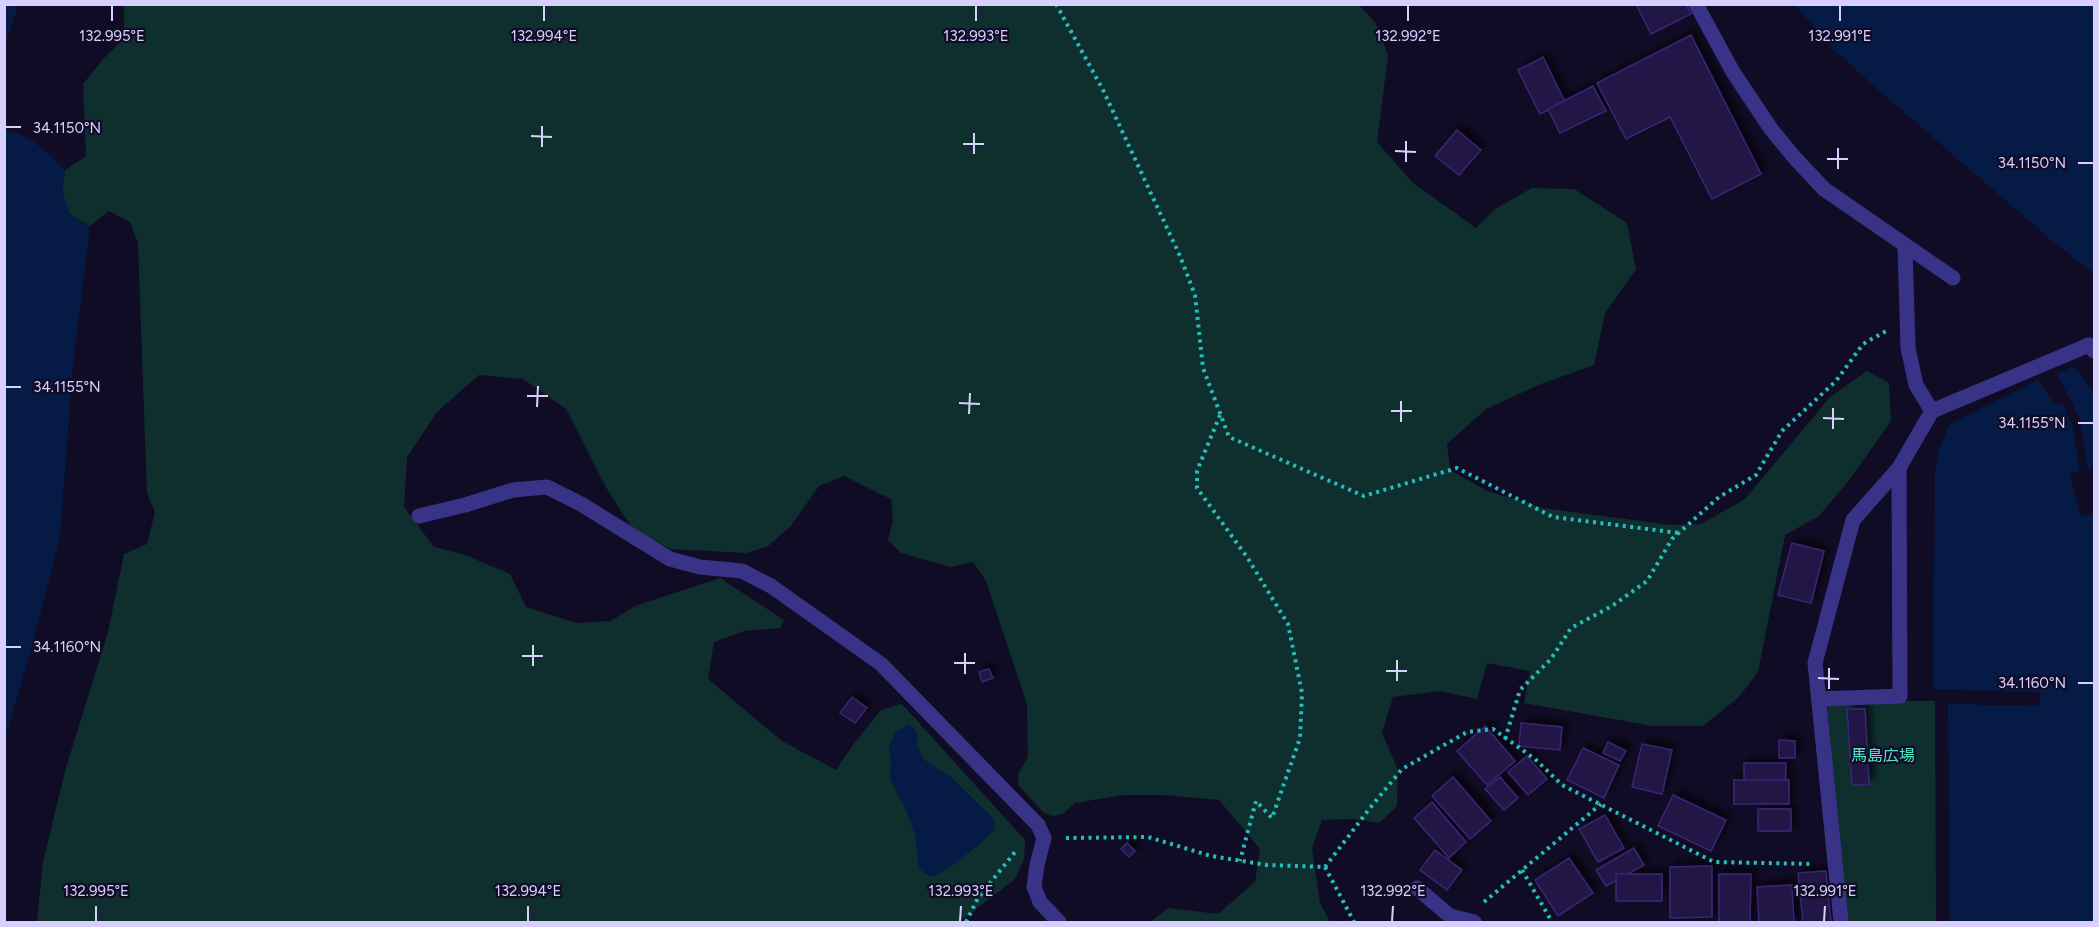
<svg xmlns="http://www.w3.org/2000/svg" width="2099" height="927" font-family="Figtree,'Noto Sans JP',sans-serif">
  <style>
    .green { fill: #0f2f2f }
    .water { fill: #051a45 }
    .building { fill: #221747; stroke: #392675; stroke-width: 1.5; filter: url(#shadow) }
    .lines { fill: none; stroke-linecap: round; stroke-linejoin: round }
    .path { stroke: #23bfbc; stroke-width: 4; stroke-dasharray: 3 4.5; stroke-linecap: butt }
    .minor { stroke: #393388; stroke-width: 15 }
    .ticks { fill: none; stroke: #d7d0ff; stroke-width: 2 }
    .labels { text-anchor: middle; dominant-baseline: central; stroke-width: 4.5; stroke-linejoin: round; paint-order: stroke }
    .park-label { font-size: 16px; fill: #51eac9; stroke: #110c25 }
    .ticks-label { font-size: 15px; text-anchor: middle; fill: #d7d0ff; stroke: #110c25; stroke-width: 4.5; stroke-linejoin: round; paint-order: stroke }
  </style>
  <defs>
    <filter id="shadow"><feDropShadow dx="5.5" dy="-5.5" stdDeviation="3" flood-color="#0009"/></filter>
  </defs>
  <rect width="100%" height="100%" fill="#110c25"/>
  <!-- green -->
  <g class="green">
    <polygon points="124,5 1359,5 1375,22 1388,55 1377,142 1413,183 1476,228 1495,209 1532,188 1574,189 1627,223 1636,269 1605,313 1594,365 1541,384 1486,409 1447,444 1450,470 1487,491 1543,508 1670,525 1701,524 1745,499 1830,397 1867,371 1889,383 1891,421 1850,479 1819,516 1785,535 1758,672 1739,697 1703,726 1653,726 1524,703 1530,671 1487,663 1477,699 1440,691 1393,697 1382,733 1398,770 1397,806 1379,823 1353,819 1322,820 1312,848 1320,903 1330,922 1150,922 1168,908 1218,914 1255,882 1260,849 1219,800 1165,795 1123,795 1075,803 1064,813 1053,816 1044,813 1019,786 1018,774 1028,757 1027,704 986,581 973,562 951,567 901,553 888,540 893,520 891,499 844,476 819,486 790,527 768,546 747,553 670,549 632,528 607,489 566,409 523,379 479,375 437,412 407,457 404,507 434,547 465,555 510,574 526,607 576,623 611,621 635,606 720,578 784,620 780,628 744,631 714,642 708,679 782,741 836,770 853,745 881,710 902,704 1025,840 1024,859 1015,879 959,922 37,922 43,862 65,771 108,632 124,554 147,544 155,512 147,493 138,243 130,222 109,211 90,226 69,214 62,191 65,170 86,156 83,84 105,57 124,39"/>
    <polygon points="1827,701 1935,701 1936,922 1847,922 1836,823"/>
  </g>
  <!-- water -->
  <g class="water">
    <polygon points="5,4 18,5 5,45 4,5"/>
    <polygon points="1795,5 2094,5 2094,273 2052,241 1875,87 1835,51"/>
    <path d="M5,130C29,134 48,152 65,170L62,191L69,214L90,226L73,364L60,538L28,661L5,738Z"/>
    <polygon points="2073,366 2094,392 2094,467 2088,469 2080,419 2057,374"/>
    <polygon points="2038,380 2055,406 2062,403 2072,423 2080,471 2069,474 2081,516 2094,514 2094,922 1950,922 1948,704 2040,706 2041,692 1933,689 1935,470 1938,451 1950,424"/>
    <path d="M909,724L916,730L918,747L923,759L951,777L994,819C994,822 995,826 994,829C992,836 943,874 935,876C928,877 924,872 919,868L915,835L907,812L890,779L891,763L889,745L896,732Z"/>
  </g>
  <!-- building -->
  <g class="building">
    <polygon points="1636,4 1686,4 1691,14 1651,34"/>
    <polygon points="1691,35 1761,174 1712,199 1670,117 1626,139 1597,83"/>
    <polygon points="1543,57 1565,102 1540,114 1518,70"/>
    <polygon points="1593,86 1606,111 1560,133 1548,109"/>
    <polygon points="1457,130 1481,150 1459,175 1435,156"/>
    <polygon points="1792,543 1824,551 1811,603 1778,595"/>
    <polygon points="989,669 993,678 982,682 979,672"/>
    <polygon points="852,697 867,708 855,723 840,713"/>
    <polygon points="1847,709 1865,709 1869,784 1852,785"/>
    <polygon points="1521,723 1562,727 1560,750 1519,746"/>
    <polygon points="1485,726 1515,761 1487,785 1457,751"/>
    <polygon points="1779,740 1795,741 1795,758 1779,758"/>
    <polygon points="1608,742 1626,751 1620,761 1603,753"/>
    <polygon points="1642,744 1672,750 1662,794 1632,787"/>
    <polygon points="1583,748 1619,765 1604,798 1567,780"/>
    <polygon points="1527,756 1547,779 1528,795 1508,772"/>
    <polygon points="1744,763 1786,763 1785,793 1744,793"/>
    <polygon points="1453,777 1491,821 1470,839 1432,796"/>
    <polygon points="1500,777 1518,798 1504,810 1485,789"/>
    <rect x="1734" y="780" width="55" height="24"/>
    <polygon points="1673,795 1726,820 1711,851 1658,826"/>
    <polygon points="1432,802 1466,842 1449,858 1414,818"/>
    <rect x="1758" y="809" width="33" height="22"/>
    <polygon points="1605,815 1624,848 1598,862 1579,829"/>
    <polygon points="1127,843 1135,851 1129,857 1121,849"/>
    <polygon points="1634,848 1644,865 1606,886 1596,870"/>
    <polygon points="1435,850 1462,870 1447,890 1420,870"/>
    <polygon points="1569,858 1593,893 1558,916 1535,880"/>
    <polygon points="1712,866 1712,917 1670,918 1670,867"/>
    <polygon points="1826,871 1831,922 1803,922 1798,873"/>
    <rect x="1616" y="874" width="46" height="27"/>
    <polygon points="1719,874 1751,874 1750,922 1719,922"/>
    <polygon points="1792,885 1794,922 1759,922 1757,887"/>
  </g>
  <g class="lines">
    <!-- path -->
    <g class="path">
      <polyline points="1056,4 1103,90 1180,256 1195,295 1203,368 1229,437 1364,496 1457,468 1553,517 1679,533"/>
      <polyline points="1220,415 1197,471 1197,488 1247,557 1288,624 1302,693 1300,738 1272,818 1256,801 1240,861"/>
      <polyline points="1505,739 1520,690 1551,659 1571,628 1612,606 1647,581 1672,539 1719,497 1756,475 1782,431 1836,381 1863,344 1886,331"/>
      <polyline points="1066,838 1148,837 1211,856 1267,865 1325,867 1370,808 1402,769 1467,732 1493,729 1535,759 1562,785 1714,862 1813,864"/>
      <polyline points="1325,867 1354,922"/>
      <polyline points="1522,870 1552,922"/>
      <polyline points="1484,902 1601,804"/>
      <polyline points="966,922 978,898 1015,852"/>
    </g>
    <!-- minor -->
    <g class="minor">
      <polyline points="1696,4 1733,72 1771,129 1794,157 1824,189 1953,278"/>
      <polyline points="1932,411 2089,345 2094,351"/>
      <polyline points="419,516 465,505 513,490 547,487 581,504 670,559 700,567 742,571 771,586 881,664 1038,825 1044,838 1037,865 1034,887 1040,902 1059,922"/>
      <polyline points="1819,699 1900,696 1899,468"/>
      <polyline points="1417,888 1450,916 1474,922"/>
      <polyline points="1841,922 1815,663 1853,520 1899,468 1932,411 1916,385 1908,348 1905,246"/>
    </g>
  </g>
  <!-- ticks -->
  <path class="ticks" d="M112,21V6M544,21V6M976,21V6M1408,21V6M1840,21V6M6,127H21M531,136L552,137M963,144H984M542,147V126M1395,151L1416,152M974,154V133M1827,159H1848M1406,162V141M2078,163H2093M1838,169V148M6,387H21M527,396H548M959,403L980,404M537,407L538,386M1391,411H1412M969,414L970,393M1823,418L1844,419M1401,422V401M2078,423H2093M1833,429V408M6,647H21M522,656H543M954,663H975M533,666V645M1386,671H1407M965,674V653M1818,678L1839,679M1397,681V660M2078,683H2093M1829,689V668M96,921V906M528,921V906M960,921L961,906M1392,921L1393,906M1824,921L1825,906"/>
  <g class="labels">
    <!-- park labels -->
    <g class="park-label">
      <text x="1883" y="755">馬島広場</text>
    </g>
  </g>
  <g class="ticks-label">
    <text x="112" y="41">132.995°E</text>
    <text x="544" y="41">132.994°E</text>
    <text x="976" y="41">132.993°E</text>
    <text x="1408" y="41">132.992°E</text>
    <text x="1840" y="41">132.991°E</text>
    <text x="67" y="133">34.1150°N</text>
    <text x="2032" y="168">34.1150°N</text>
    <text x="67" y="392">34.1155°N</text>
    <text x="2032" y="428">34.1155°N</text>
    <text x="67" y="652">34.1160°N</text>
    <text x="2032" y="688">34.1160°N</text>
    <text x="96" y="896">132.995°E</text>
    <text x="528" y="896">132.994°E</text>
    <text x="961" y="896">132.993°E</text>
    <text x="1393" y="896">132.992°E</text>
    <text x="1825" y="896">132.991°E</text>
  </g>
  <!-- border -->
  <rect width="2099" height="927" fill="none" stroke="#d7d0ff" stroke-width="12"/>
</svg>
